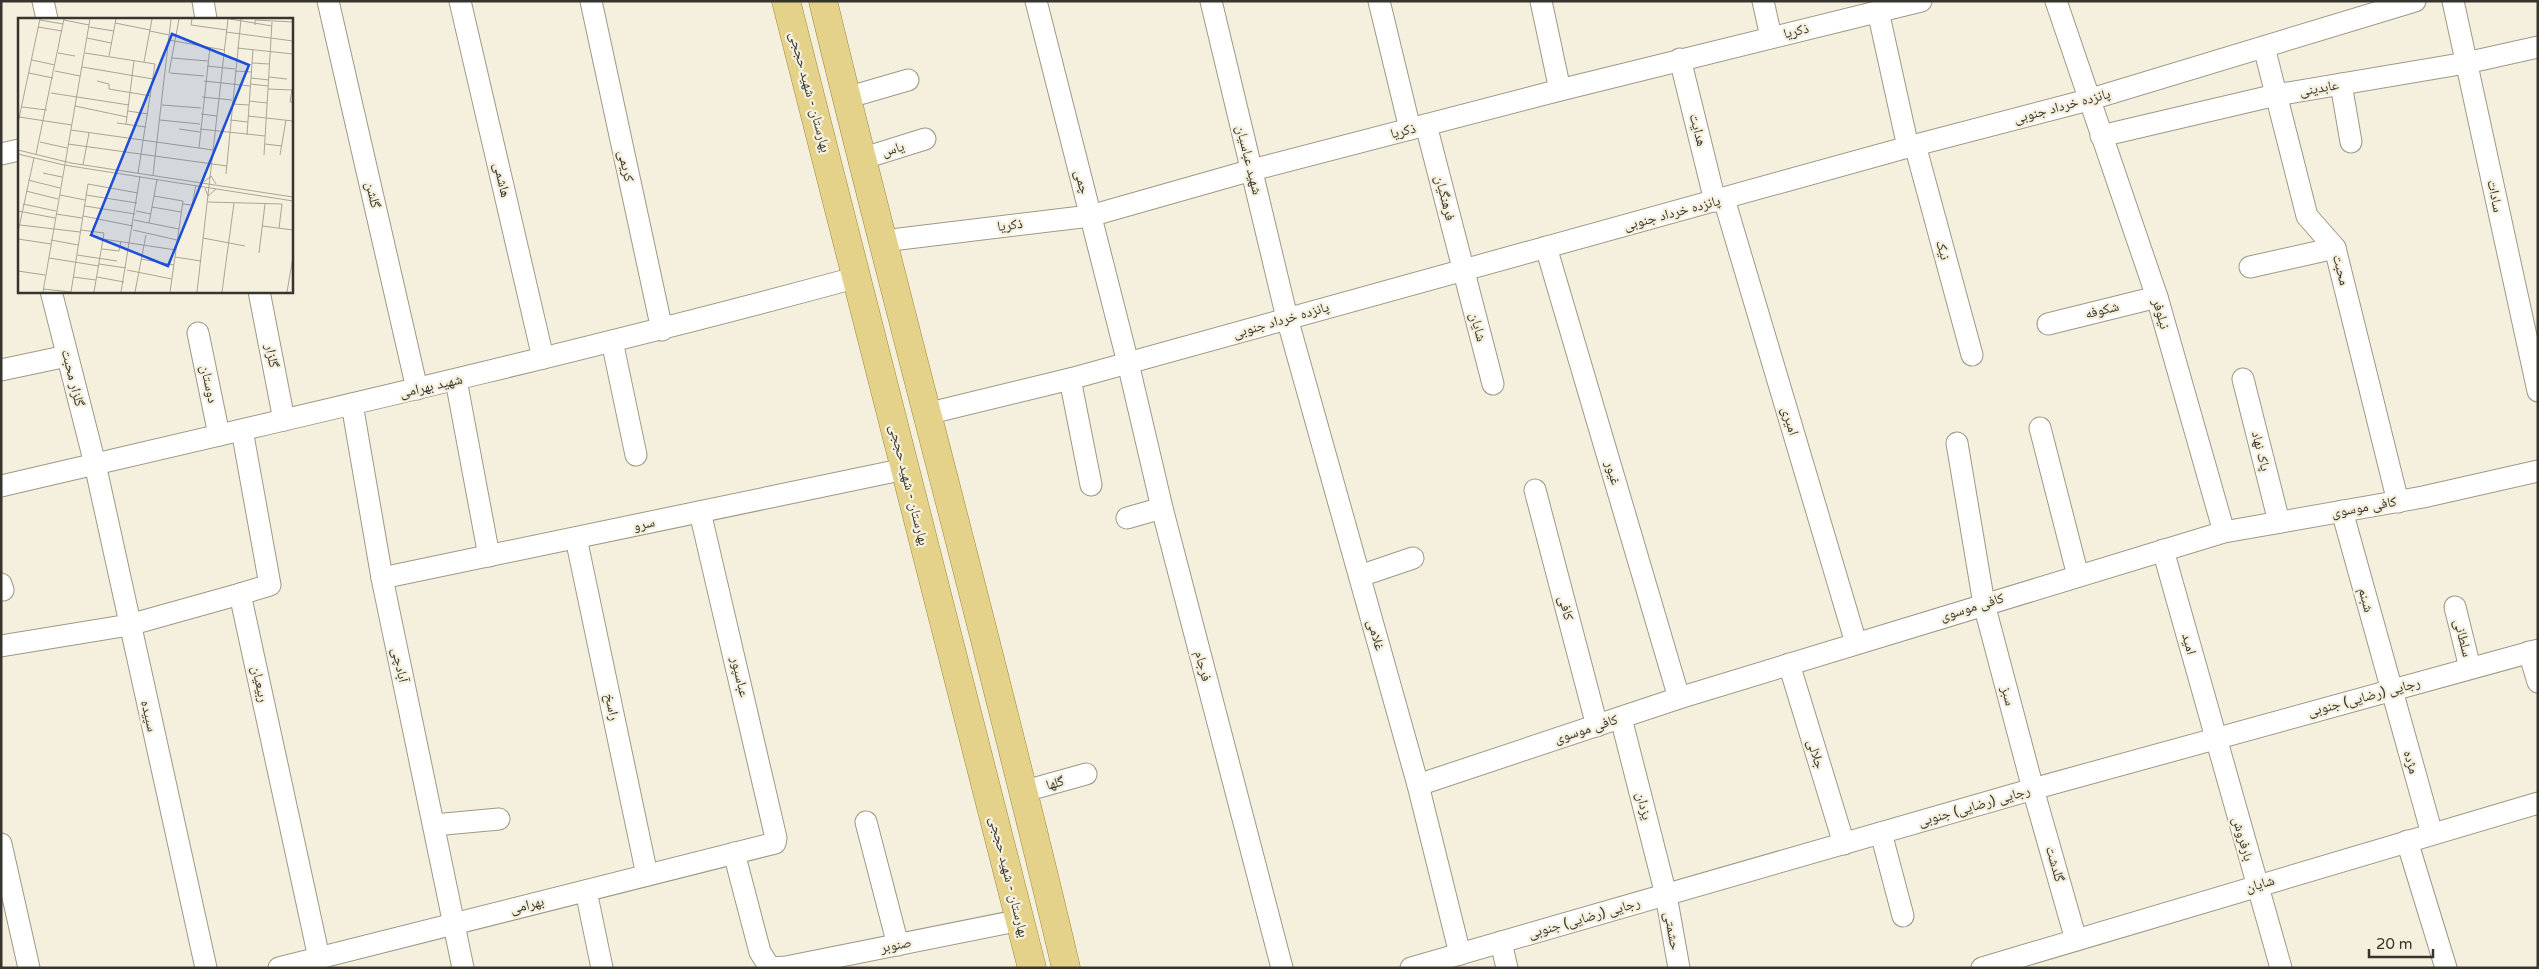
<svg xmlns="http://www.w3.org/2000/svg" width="2539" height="969" font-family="'Varela Round','Noto Naskh Arabic',sans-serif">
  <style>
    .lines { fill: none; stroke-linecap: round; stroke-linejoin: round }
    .minor-casing { stroke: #9e9987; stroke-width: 23 }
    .major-casing { stroke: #9b8737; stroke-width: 29 }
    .minor { stroke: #fff; stroke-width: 21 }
    .major { stroke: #e4d28b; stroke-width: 28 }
    .labels { text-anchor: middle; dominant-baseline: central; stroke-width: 4.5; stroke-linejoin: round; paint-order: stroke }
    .street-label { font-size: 14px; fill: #36342c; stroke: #f5f0dd }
    .inset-road { fill: none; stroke: #a9a596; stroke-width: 1 }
    .view { fill: #1d4ed8; fill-opacity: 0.15; stroke: #1d4ed8; stroke-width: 2.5 }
    .inset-edge { fill: none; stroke: #36342c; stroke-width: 2.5 }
  </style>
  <rect width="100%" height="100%" fill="#f5f0dd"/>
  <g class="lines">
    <defs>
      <g id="minor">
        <polyline points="43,1 47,19"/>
        <polyline points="203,1 206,19"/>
        <polyline points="328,1 417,389"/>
        <polyline points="460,1 543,358"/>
        <polyline points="591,1 662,330"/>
        <polyline points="1036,1 1128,363 1162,508 1282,968"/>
        <polyline points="1211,1 1287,318 1418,785 1460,954"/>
        <polyline points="1379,1 1410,129"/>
        <polyline points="1541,1 1560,90"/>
        <polyline points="1763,1 1771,37"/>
        <polyline points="2056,1 2157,297 2224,532"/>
        <polyline points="2453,1 2538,391"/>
        <polyline points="1878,11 1908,147"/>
        <polyline points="2264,47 2307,216 2335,248 2398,502"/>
        <polyline points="1680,59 1715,201"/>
        <polyline points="2341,84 2351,142"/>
        <polyline points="846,98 908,80"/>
        <polyline points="1426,125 1493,384"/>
        <polyline points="2101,136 2276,95 2466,63 2538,47"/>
        <polyline points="1915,145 1972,355"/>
        <polyline points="1,154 19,150"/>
        <polyline points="861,159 925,139"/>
        <polyline points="1724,199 1856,643"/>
        <polyline points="883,241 1090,216 1252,170 1560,90 1921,1"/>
        <polyline points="1546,247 1679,698"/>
        <polyline points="2250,267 2335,248"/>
        <polyline points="51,291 95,464 206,968"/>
        <polyline points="259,291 284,420"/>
        <polyline points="2048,324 2157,297"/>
        <polyline points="198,333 219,435"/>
        <polyline points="612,341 636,455"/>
        <polyline points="1,370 67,356"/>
        <polyline points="1070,379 1091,485"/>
        <polyline points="2243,379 2279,522"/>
        <polyline points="456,380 489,556"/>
        <polyline points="352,404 382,578 463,968"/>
        <polyline points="926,414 1070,379 1908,147 2088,100 2415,1"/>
        <polyline points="2040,428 2078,576"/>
        <polyline points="242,430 270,585 240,594 319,958"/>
        <polyline points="1957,443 1984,604 2033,789 2076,940"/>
        <path d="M1,486C288,419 574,354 858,277"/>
        <polyline points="1535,490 1597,726"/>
        <polyline points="2342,511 2432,834"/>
        <polyline points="1127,518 1162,508"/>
        <polyline points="576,538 647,875"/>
        <polyline points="2163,550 2281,968"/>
        <polyline points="1360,576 1413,558"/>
        <polyline points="382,578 905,469"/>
        <polyline points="1,584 3,590"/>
        <polyline points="2455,607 2470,668"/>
        <polyline points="1,646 129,625 240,594"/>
        <polyline points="2529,652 2538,682"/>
        <polyline points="1789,664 1844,844"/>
        <polyline points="1621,718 1666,895 1679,968"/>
        <polyline points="1418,785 1679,698 2224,532 2423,497 2538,471"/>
        <polyline points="1025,791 1086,774"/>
        <polyline points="866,822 898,945"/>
        <polyline points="434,825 499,819"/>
        <polyline points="1881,833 1903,916"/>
        <polyline points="2407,841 2446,968"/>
        <polyline points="1,844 29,968"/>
        <polyline points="734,853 760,952 770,968"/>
        <polyline points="586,891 602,968"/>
        <polyline points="1501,942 1507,968"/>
        <polyline points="279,968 775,843 776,838 700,512"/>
        <polyline points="771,968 786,967 1021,920"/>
        <polyline points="1411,968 2033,789 2538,650"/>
        <polyline points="1982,968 2538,803"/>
      </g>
      <g id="major">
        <polyline points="786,1 1032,968"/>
        <path d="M823,1C901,324 990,644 1066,968"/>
      </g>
    </defs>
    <!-- minor casing -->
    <use href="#minor" class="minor-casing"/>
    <!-- major casing -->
    <use href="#major" class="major-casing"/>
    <!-- minor -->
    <use href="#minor" class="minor"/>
    <!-- major -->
    <use href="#major" class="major"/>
  </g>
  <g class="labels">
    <!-- street labels -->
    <g class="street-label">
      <text transform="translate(1796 31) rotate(-14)">ذکریا</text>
      <text transform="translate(2319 88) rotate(-10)">عابدینی</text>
      <text transform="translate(810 92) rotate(75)">بهارستان - شهید حججی</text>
      <text transform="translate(2062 106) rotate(-15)">پانزده خرداد جنوبی</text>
      <text transform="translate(1698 130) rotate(76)">هدایت</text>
      <text transform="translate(1403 131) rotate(-14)">ذکریا</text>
      <text transform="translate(893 149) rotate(-17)">یاس</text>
      <text transform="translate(1249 160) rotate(76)">شهید عباسیان</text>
      <text transform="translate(626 166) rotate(78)">کریمی</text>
      <text transform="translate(502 180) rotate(77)">هاشمی</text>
      <text transform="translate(1082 182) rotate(76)">چمی</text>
      <text transform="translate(373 195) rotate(77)">گلشن</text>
      <text transform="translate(2495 196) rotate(78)">سادات</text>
      <text transform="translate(1445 198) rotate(76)">فرهنگیان</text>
      <text transform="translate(1672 213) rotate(-15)">پانزده خرداد جنوبی</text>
      <text transform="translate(1010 225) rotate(-7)">ذکریا</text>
      <text transform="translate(1943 250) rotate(75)">نیک</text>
      <text transform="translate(2341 270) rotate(76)">محبت</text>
      <text transform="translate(2102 310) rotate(-14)">شکوفه</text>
      <text transform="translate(2161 314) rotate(74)">نیلوفر</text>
      <text transform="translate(1281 320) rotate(-16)">پانزده خرداد جنوبی</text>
      <text transform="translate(1478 327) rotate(75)">شایان</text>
      <text transform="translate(272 356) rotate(79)">گلزار</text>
      <text transform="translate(73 378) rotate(76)">گلزار محبت</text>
      <text transform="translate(209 384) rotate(78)">دوستان</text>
      <text transform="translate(431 386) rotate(-13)">شهید بهرامی</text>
      <text transform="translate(1790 421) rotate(73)">امیری</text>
      <text transform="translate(2261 451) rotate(76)">پاک نهاد</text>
      <text transform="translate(1613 473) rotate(74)">غیور</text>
      <text transform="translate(909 485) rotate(76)">بهارستان - شهید حججی</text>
      <text transform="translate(2364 507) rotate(-10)">کافی موسوی</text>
      <text transform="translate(644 524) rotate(-12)">سرو</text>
      <text transform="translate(2366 600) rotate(75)">شبنم</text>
      <text transform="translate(1972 607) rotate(-17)">کافی موسوی</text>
      <text transform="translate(1566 608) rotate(75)">کافی</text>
      <text transform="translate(1376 635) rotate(74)">غلامی</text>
      <text transform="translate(2463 638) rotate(76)">سلطانی</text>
      <text transform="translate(2189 644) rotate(75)">امید</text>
      <text transform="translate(400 665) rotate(78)">آبادچی</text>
      <text transform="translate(1203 666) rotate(75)">فرجام</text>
      <text transform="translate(740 677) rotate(77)">عباسپور</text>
      <text transform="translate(260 684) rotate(78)">ربیعیان</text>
      <text transform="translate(2008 696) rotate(75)">سبز</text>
      <text transform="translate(2364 697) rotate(-15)">رجایی (رضایی) جنوبی</text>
      <text transform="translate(612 707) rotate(78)">راسخ</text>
      <text transform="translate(149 716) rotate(77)">سپیده</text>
      <text transform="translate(1586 729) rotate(-18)">کافی موسوی</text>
      <text transform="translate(1816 754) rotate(73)">جلالی</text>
      <text transform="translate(2411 762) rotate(74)">مژده</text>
      <text transform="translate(1055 783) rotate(-16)">گلها</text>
      <text transform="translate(1644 806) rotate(76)">یزدان</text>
      <text transform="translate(1974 806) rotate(-16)">رجایی (رضایی) جنوبی</text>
      <text transform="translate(2243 839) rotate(74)">بارفروش</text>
      <text transform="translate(2055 864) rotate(74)">گلدشت</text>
      <text transform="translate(1009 877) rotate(76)">بهارستان - شهید حججی</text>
      <text transform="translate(2260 884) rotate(-16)">شایان</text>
      <text transform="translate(527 905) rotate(-14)">بهرامی</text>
      <text transform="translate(1584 918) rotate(-16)">رجایی (رضایی) جنوبی</text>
      <text transform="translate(1672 931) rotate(80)">حشمتی</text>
      <text transform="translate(896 945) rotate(-11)">صنوبر</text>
    </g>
  </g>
  <!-- overview -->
  <g transform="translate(18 18)">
    <rect width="275" height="275" fill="#f5f0dd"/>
    <path class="inset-road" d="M174,1L173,7L209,12M212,1L254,8M22,2L45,6M46,2L71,7M97,5L132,12M237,7V2L275,4M20,9L44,13M71,9L96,13M132,13L151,17M208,14L275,23M69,20L93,25M151,22L206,32M219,30L275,36M40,35L57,38M67,35L137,46L120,155M91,38L98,1M154,40L190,43M14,42L37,47M126,44L134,1M234,45L251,46M189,48L217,51M64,49L135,61M37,53L62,58M217,53L233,54M11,55L35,60M151,55L161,1M152,55L186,58M251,59L269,61M233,60L251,62M79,63L91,66V71L133,78M186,63L232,68M232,66L250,68M250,71L275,72M274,72L272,84H275M33,75L111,87M184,79L214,82M231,83L249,85M214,86L231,87M144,87L183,90M57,88L109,99M4,89L29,92M110,93L130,96M183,96L199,98M230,98L275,103M1,99L54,107M142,102L182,106M212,102L230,104M0,105L22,1M99,105L128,109M108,106L116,43M161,111L182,114M182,111L247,118M53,112L195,132M229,117L235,31M22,124L49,130M50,126L209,148M247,126L264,128M181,130L192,29M0,132L53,145L275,179M0,136L46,147L275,183M18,136L46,1M246,137L254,4M262,137L268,102M65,147L71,115M25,155L44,159M208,156L223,1M135,157L153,1M10,162L42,170M186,164L193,158L198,166M187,170L190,178L198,171M8,173L40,181M42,177L67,182M68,177L119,185M136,178L165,183L152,274M190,184L264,186M5,186L38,193M164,186L174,187L178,167M67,188L117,196M134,189L163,194M0,193L37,200M118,193L133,196M38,196L64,200M65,198L115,208M116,202L161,211M131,205L139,162M2,207L62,214M244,208L275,212M261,210L264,186M63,212L86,215L76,274M115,212L159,222M0,214L16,140M185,220L227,228M0,221L33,226M85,221L158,232M33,222L60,227M84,231L101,233L103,223M241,235L247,186M59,237L99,243M157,239L183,243M31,240L81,248M123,241L156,247M81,246L108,250M109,252L154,261M0,253L27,257M55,259L78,262M79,259L106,264M25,271L53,274L70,166L120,175M25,274L72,1M103,274L122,158M117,274L128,217M179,274L210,1M204,274L216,185M269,274L275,239"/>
    <path class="view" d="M154,16L231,47L150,248L73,217Z"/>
    <rect width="275" height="275" class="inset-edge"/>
  </g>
  <!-- border -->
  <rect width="2539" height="969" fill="none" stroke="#36342c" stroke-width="5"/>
  <!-- scale -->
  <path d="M2369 949v8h64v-8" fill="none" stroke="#36342c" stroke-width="2.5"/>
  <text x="2376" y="949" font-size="15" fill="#36342c" stroke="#f5f0dd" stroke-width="4" paint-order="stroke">20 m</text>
</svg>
